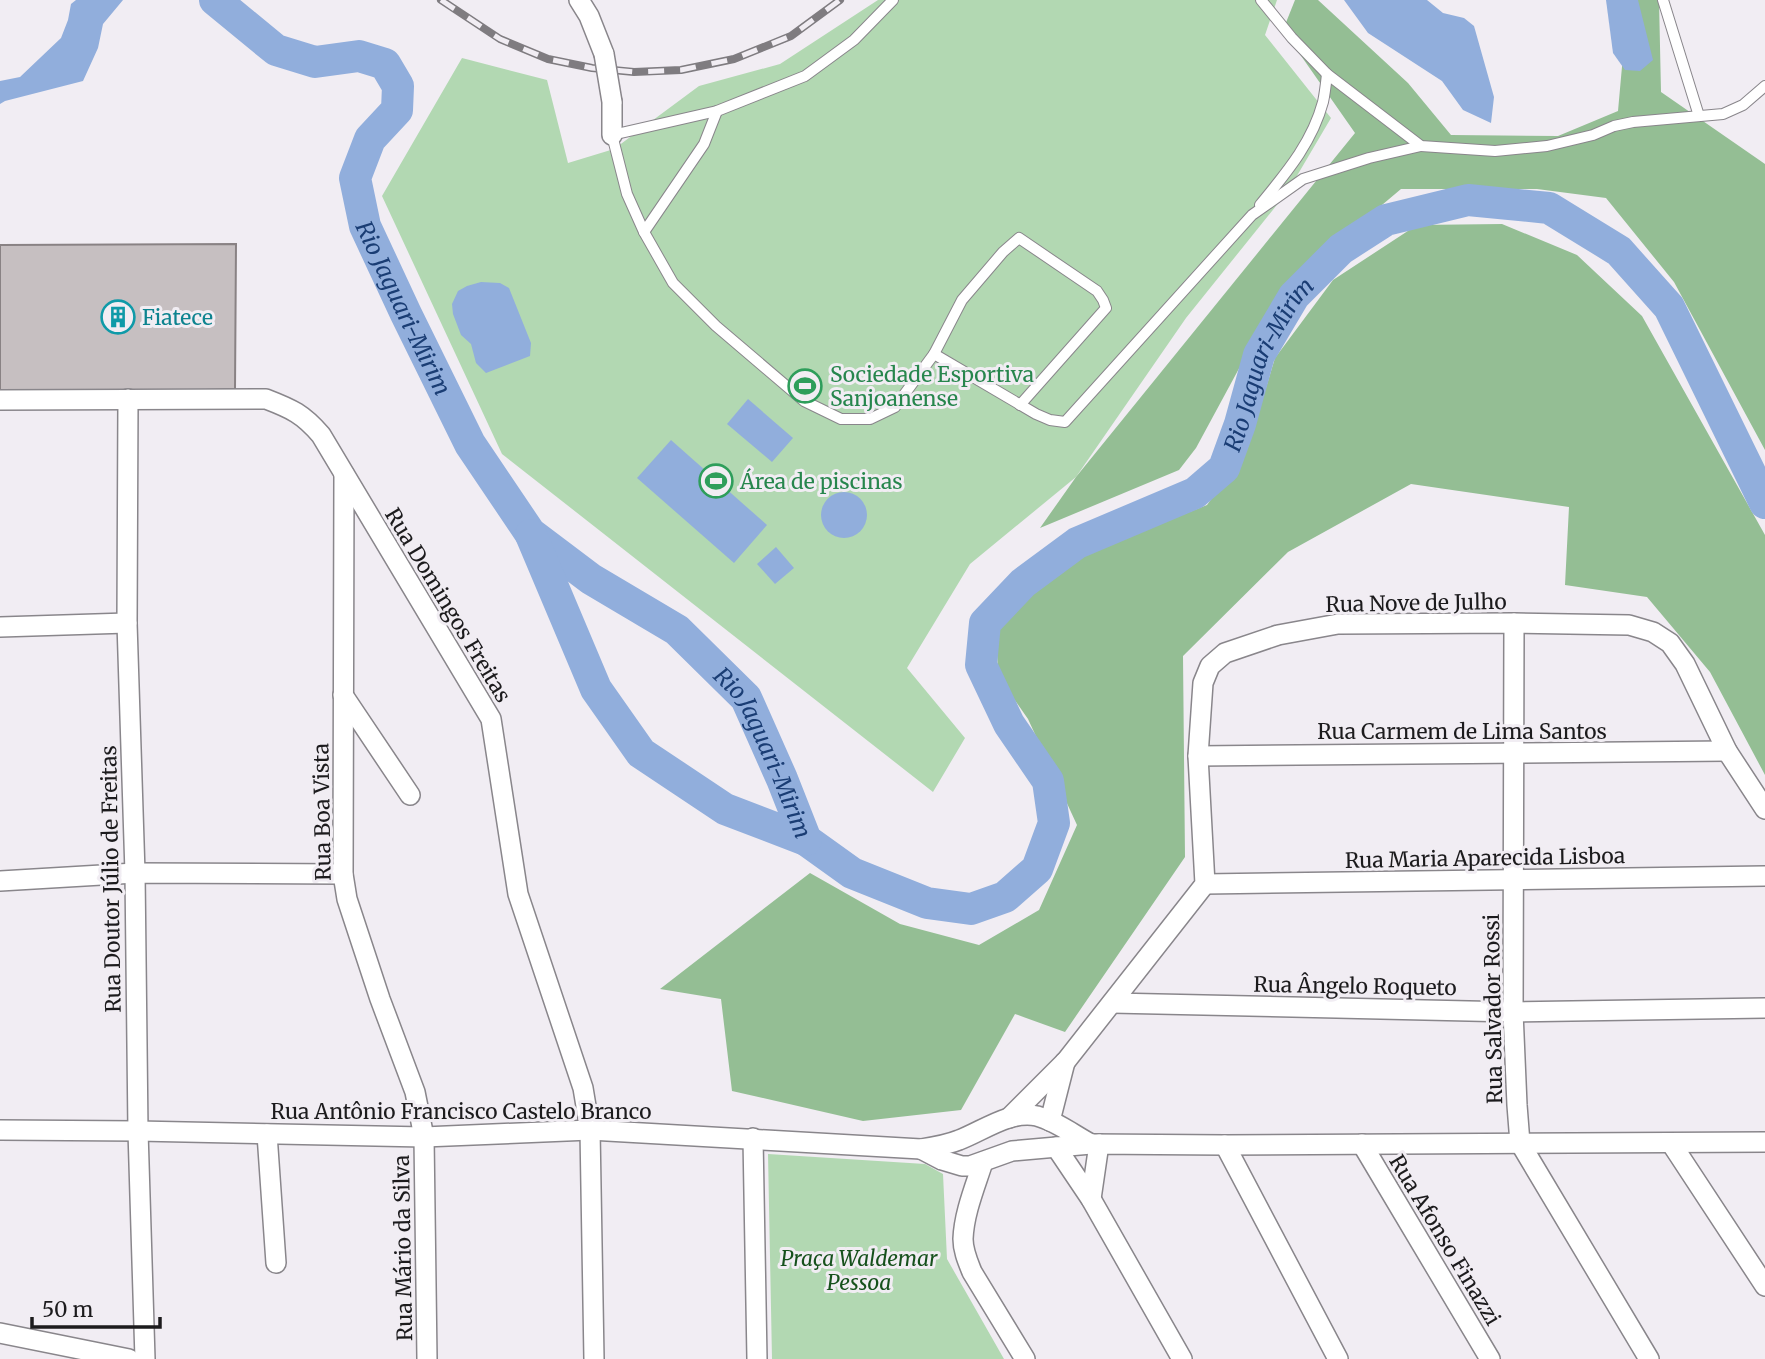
<svg xmlns="http://www.w3.org/2000/svg" width="1765" height="1359" font-family="Merriweather,serif">
  <style>
    .green { fill: #b2d8b2 }
    .forest { fill: #94be94 }
    .water { fill: #91aedc }
    .lines { fill: none; stroke-linecap: round; stroke-linejoin: round }
    .river { stroke: #91aedc; stroke-width: 32 }
    .building { fill: #c6bfc1; stroke: #898284; stroke-width: 2 }
    .lane-casing { stroke: #89868b; stroke-width: 12 }
    .street-casing { stroke: #89868b; stroke-width: 22 }
    .lane { stroke: #fff; stroke-width: 10 }
    .street { stroke: #fff; stroke-width: 19 }
    .rail-casing { stroke: #7f7c80; stroke-width: 8 }
    .rail { stroke: #f1edf3; stroke-width: 5; stroke-dasharray: 16; stroke-linecap: butt }
    .street-bridge-casing { stroke: #89868b; stroke-width: 22; stroke-linecap: butt }
    .street-bridge { stroke: #fff; stroke-width: 19 }
    .labels { text-anchor: middle; dominant-baseline: central; stroke-width: 6; stroke-linejoin: round; paint-order: stroke }
    .culture-label { font-size: 21px; fill: #0d838f; stroke: #f1edf3; text-anchor: start }
    .leisure-label { font-size: 21px; fill: #27864d; stroke: #f1edf3; text-anchor: start }
    .street-label { font-size: 21px; fill: #1c1b1d; stroke: #f1edf3 }
    .park-label { font-size: 21px; font-style: italic; fill: #16511c; stroke: #f1edf3 }
    .water-label { font-size: 23px; font-style: italic; fill: #1a3d74; stroke: #f1edf3 }
  </style>
  <rect width="100%" height="100%" fill="#f1edf3"/>
  <!-- green -->
  <g class="green">
    <polygon points="878,0 1277,0 1265,35 1331,118 1288,191 1186,318 1076,477 970,564 907,668 965,738 933,792 502,454 382,196 462,58 547,80 568,163 614,149 699,86 780,64"/>
    <polygon points="768,1154 925,1164 943,1174 947,1259 1004,1359 772,1359"/>
  </g>
  <!-- forest -->
  <g class="forest">
    <polygon points="1295,0 1318,0 1408,83 1451,135 1558,136 1618,111 1628,0 1659,0 1661,92 1765,164 1765,450 1674,282 1606,198 1537,189 1401,189 1282,289 1196,448 1179,470 1040,528 1076,477 1355,133 1283,30"/>
    <polygon points="1502,224 1577,255 1642,316 1765,535 1765,775 1710,672 1647,597 1565,585 1569,507 1411,484 1288,552 1183,656 1185,857 1065,1032 1015,1014 961,1110 863,1121 732,1091 721,999 660,989 810,873 900,924 979,945 1039,910 1077,825 1028,719 998,676 996,623 1071,559 1207,505 1248,447 1275,358 1333,280 1417,225"/>
  </g>
  <!-- water -->
  <g class="water">
    <polygon points="76,0 123,0 103,24 98,48 83,81 5,101 0,104 0,81 20,77 61,38 68,20 71,4"/>
    <polygon points="1344,0 1427,0 1443,13 1464,18 1474,26 1494,97 1491,123 1463,110 1442,81 1368,33"/>
    <polygon points="1606,0 1638,0 1653,60 1640,71 1625,70 1613,53"/>
    <polygon points="481,282 500,283 509,288 531,343 530,356 486,373 476,363 471,344 461,335 453,314 452,304 458,291 467,286"/>
    <polygon points="748,399 793,438 772,462 727,424"/>
    <polygon points="671,440 767,525 734,563 637,478"/>
    <circle cx="844" cy="515" r="23"/>
    <polygon points="776,547 794,568 775,584 757,564"/>
  </g>
  <g class="lines">
    <!-- river -->
    <g class="river">
      <path id="s1" d="M215,0L276,50L315,62L359,56L385,64L398,86L397,110L370,139L355,178L365,226L406,314L470,444L530,533L591,579L677,630L746,698L782,779L806,840L852,873L927,903L971,909L1005,897L1037,869L1054,823L1048,781L1009,724L981,665L985,623L1023,583L1077,543L1195,493L1224,468L1240,424L1259,355L1294,296L1341,249L1386,220L1468,200L1549,208L1619,251L1669,307L1765,503"/>
      <polyline points="531,535 596,689 641,753 725,809 806,840"/>
    </g>
  </g>
  <!-- building -->
  <polygon class="building" points="236,244 235,389 0,397 0,245"/>
  <g class="lines">
    <defs>
      <g id="lane">
        <polyline points="893,0 854,40 805,76 717,111 612,135 627,194 644,232 673,283 716,326 804,401 841,419 870,419 895,407 934,354 962,300 1003,252 1019,238 1097,291 1103,300 1106,308 1020,405"/>
        <polyline points="1261,0 1292,38 1327,74 1421,146 1495,151 1547,146 1593,135 1614,126 1633,122 1723,114 1743,105 1765,86"/>
        <polyline points="1663,0 1699,116"/>
        <path d="M1260,205C1286,173 1312,143 1323,102C1325,93 1326,83 1327,74"/>
        <polyline points="644,232 704,144 717,111"/>
        <polyline points="934,354 1036,414 1050,420 1065,422 1252,215 1303,179 1369,158 1421,146"/>
      </g>
      <g id="street">
        <polyline points="579,0 589,16 604,54"/>
        <polyline points="612,102 612,135"/>
        <polyline points="128,399 127,623 135,873 138,1131 145,1359"/>
        <path d="M0,400L266,399C292,409 303,414 321,435L491,719L518,894L583,1088L590,1130L594,1359"/>
        <polyline points="344,474 343,874 347,899 380,999 415,1092 424,1137 427,1359"/>
        <polyline points="1514,623 1513,1012 1517,1105 1520,1143 1649,1359"/>
        <polyline points="0,627 127,623"/>
        <polyline points="343,695 410,795"/>
        <polyline points="1198,756 1727,751"/>
        <polyline points="0,881 135,873 343,874"/>
        <polyline points="1205,884 1765,876"/>
        <polyline points="1112,1003 1513,1012 1765,1008"/>
        <polyline points="1009,1118 1066,1061 1205,884 1198,756 1203,683 1210,666 1225,653 1278,635 1338,624 1514,623 1629,625 1653,632 1670,643 1685,664 1727,751 1765,809"/>
        <polyline points="1050,1121 1065,1062"/>
        <path d="M0,1130L138,1131L424,1137L590,1130L921,1149C934,1147 947,1145 959,1140C983,1131 1010,1110 1037,1116C1056,1121 1074,1135 1091,1144"/>
        <polyline points="267,1134 276,1263"/>
        <polyline points="753,1138 757,1359"/>
        <polyline points="1671,1143 1765,1286"/>
        <polyline points="1362,1144 1490,1359"/>
        <polyline points="1225,1145 1338,1359"/>
        <polyline points="1056,1147 1091,1199 1182,1359"/>
        <polyline points="921,1149 942,1160 962,1166 970,1166 1012,1151 1091,1144 1225,1145 1765,1142"/>
        <path d="M983,1162C975,1187 964,1213 963,1239C963,1251 968,1262 972,1272L1025,1359"/>
        <polyline points="1091,1199 1099,1144"/>
        <polyline points="0,1333 129,1359"/>
      </g>
    </defs>
    <!-- lane casing -->
    <use href="#lane" class="lane-casing"/>
    <!-- street casing -->
    <use href="#street" class="street-casing"/>
    <!-- lane -->
    <use href="#lane" class="lane"/>
    <!-- street -->
    <use href="#street" class="street"/>
    <defs>
      <polyline id="rail" points="441,0 500,39 548,59 592,68 634,72 681,70 734,59 791,36 840,0"/>
    </defs>
    <!-- rail casing -->
    <use href="#rail" class="rail-casing"/>
    <!-- rail -->
    <use href="#rail" class="rail"/>
    <defs>
      <polyline id="street-bridge" points="604,54 612,102"/>
    </defs>
    <!-- street-bridge casing -->
    <use href="#street-bridge" class="street-bridge-casing"/>
    <!-- street-bridge -->
    <use href="#street-bridge" class="street-bridge"/>
  </g>
  <!-- icons -->
  <defs>
    <symbol id="building-ring" viewBox="-11 -11 22 22"><circle r="9.5" fill="#f1edf3" stroke="#0f9aa8" stroke-width="1.5"/><path d="M-4-6H4V6H1V3H-1V6H-4ZM-2.5-4.3h1.7v1.8h-1.7ZM.8-4.3h1.7v1.8H.8ZM-2.5-1h1.7V.8h-1.7ZM.8-1h1.7V.8H.8Z" fill="#0f9aa8"/></symbol>
    <symbol id="stadium-ring" viewBox="-11 -11 22 22"><circle r="9.5" fill="#f1edf3" stroke="#2e9e5b" stroke-width="1.5"/><path d="M0-5a6.5 5 0 1 0 0 10a6.5 5 0 1 0 0-10ZM-3.5-1.8h7v3.6h-7Z" fill="#2e9e5b"/></symbol>
  </defs>
  <g fill-rule="evenodd">
    <use href="#building-ring" x="99" y="298" width="38" height="38"/>
    <use href="#stadium-ring" x="786" y="367" width="38" height="38"/>
    <use href="#stadium-ring" x="697" y="462" width="38" height="38"/>
  </g>
  <g class="labels">
    <!-- culture labels -->
    <g class="culture-label">
      <text x="142" y="317">Fiatece</text>
    </g>
    <!-- leisure labels -->
    <g class="leisure-label">
      <text x="830" y="374">Sociedade Esportiva<tspan x="830" dy="24">Sanjoanense</tspan></text>
      <text x="740" y="481">Área de piscinas</text>
    </g>
    <!-- street labels -->
    <g class="street-label">
      <text transform="translate(1416 603) rotate(-1)">Rua Nove de Julho</text>
      <text transform="translate(448 605) rotate(59)">Rua Domingos Freitas</text>
      <text x="1462" y="731">Rua Carmem de Lima Santos</text>
      <text transform="translate(322 812) rotate(-91)">Rua Boa Vista</text>
      <text transform="translate(1485 858) rotate(-1)">Rua Maria Aparecida Lisboa</text>
      <text transform="translate(111 879) rotate(-91)">Rua Doutor Júlio de Freitas</text>
      <text transform="translate(1355 986) rotate(1)">Rua Ângelo Roqueto</text>
      <text transform="translate(1493 1009) rotate(-91)">Rua Salvador Rossi</text>
      <text x="461" y="1111">Rua Antônio Francisco Castelo Branco</text>
      <text transform="translate(1445 1240) rotate(59)">Rua Afonso Finazzi</text>
      <text transform="translate(403 1248) rotate(-91)">Rua Mário da Silva</text>
    </g>
    <!-- park labels -->
    <g class="park-label">
      <text x="859" y="1258">Praça Waldemar<tspan x="859" dy="24">Pessoa</tspan></text>
    </g>
    <!-- water labels -->
    <g class="water-label">
      <text stroke="none"><textPath href="#s1" startOffset="462">Rio Jaguari-Mirim</textPath></text>
      <text stroke="none"><textPath href="#s1" startOffset="2079">Rio Jaguari-Mirim</textPath></text>
      <text stroke="none"><textPath href="#s1" startOffset="1050">Rio Jaguari-Mirim</textPath></text>
    </g>
  </g>
  <!-- scale -->
  <path d="M32 1317v10h128v-10" fill="none" stroke="#1c1b1d" stroke-width="3.5"/>
  <text x="42" y="1317" font-size="21" fill="#1c1b1d" stroke="#f1edf3" stroke-width="5" paint-order="stroke">50 m</text>
</svg>
